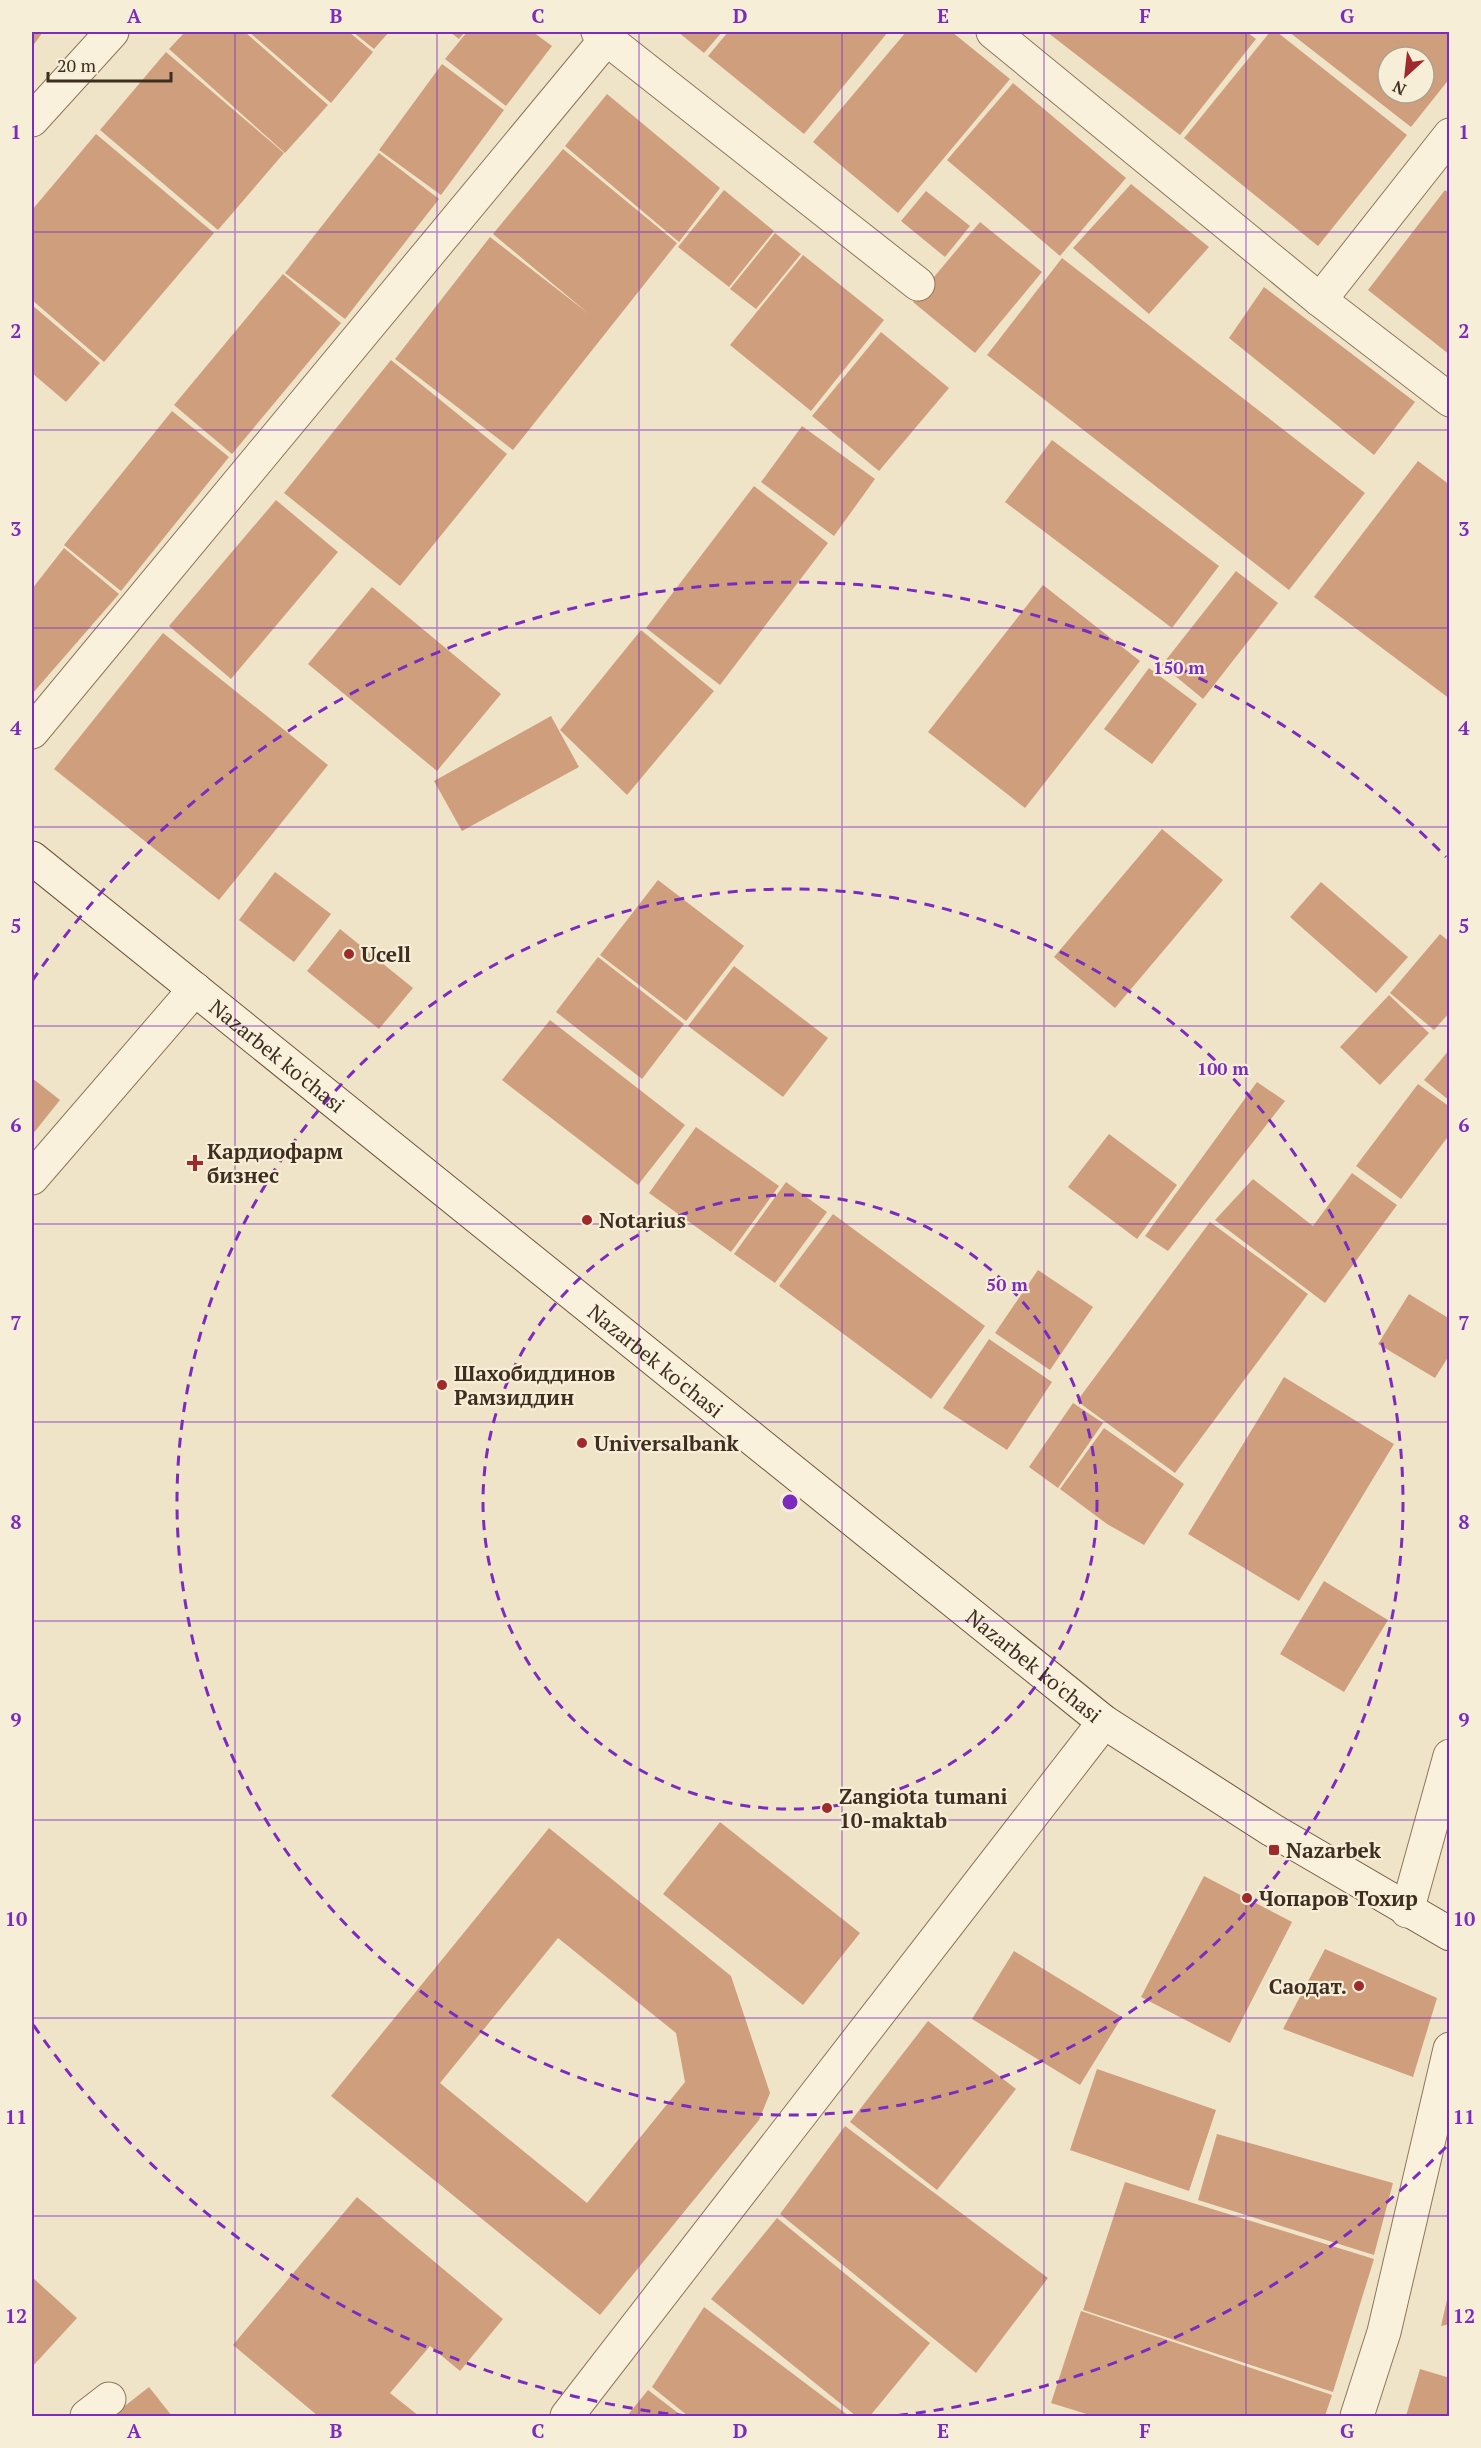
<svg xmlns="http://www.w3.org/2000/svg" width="1481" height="2448" font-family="'PT Serif',serif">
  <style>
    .building { fill: #cf9f7d; fill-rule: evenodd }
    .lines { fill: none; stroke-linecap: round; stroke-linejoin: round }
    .street-casing { stroke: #8d765c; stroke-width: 35 }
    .secondary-casing { stroke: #6f573f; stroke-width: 35 }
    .street { stroke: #faf1dc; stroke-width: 33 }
    .secondary { stroke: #faf1dc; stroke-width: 33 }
    .grid { fill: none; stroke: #7b2cbf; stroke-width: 1.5; stroke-opacity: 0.55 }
    .ring { fill: none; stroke: #7b2cbf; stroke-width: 3; stroke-dasharray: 10 8 }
    .poi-dot { fill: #9e2a2b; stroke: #f7eed8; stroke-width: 2 }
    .labels { text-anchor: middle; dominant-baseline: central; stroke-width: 4.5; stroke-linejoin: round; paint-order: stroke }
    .poi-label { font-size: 21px; font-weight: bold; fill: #3d2e20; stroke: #f7eed8; text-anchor: start }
    .street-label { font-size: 21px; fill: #3d2e20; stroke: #f7eed8 }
    .centre { fill: #7b2cbf; stroke: #f7eed8; stroke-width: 3 }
    .ring-label { font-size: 18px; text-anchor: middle; font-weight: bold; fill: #7b2cbf; stroke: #f7eed8; stroke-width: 4.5; stroke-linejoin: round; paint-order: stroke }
    .neatline { fill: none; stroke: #7b2cbf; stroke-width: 2 }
    .grid-label { font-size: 20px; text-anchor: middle; font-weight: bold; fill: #7b2cbf }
  </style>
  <rect width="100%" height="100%" fill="#f0e4c8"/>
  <!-- building -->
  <g class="building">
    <polygon points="32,32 43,32 32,47"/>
    <polygon points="185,32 245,32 328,105 285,153 169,49"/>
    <polygon points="249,32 349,32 373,52 331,103"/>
    <polygon points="353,32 389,32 374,49"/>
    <polygon points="450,32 465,32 459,39"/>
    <polygon points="467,32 533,32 552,46 506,106 445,59"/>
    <polygon points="678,32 722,32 704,53"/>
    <polygon points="728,32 888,32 804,134 708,56"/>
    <polygon points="906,32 952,32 1010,79 898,213 813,142"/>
    <polygon points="1047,32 1247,32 1256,39 1180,135"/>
    <polygon points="1270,32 1277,32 1407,135 1318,246 1184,138"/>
    <path d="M1289,32H1450V78L1411,127ZM1388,57H1424V93H1388Z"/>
    <polygon points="166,52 284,153 218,230 100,130"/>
    <polygon points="442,64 504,110 441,195 379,150"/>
    <polygon points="1013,83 1126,178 1060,256 947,160"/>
    <polygon points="607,94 720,188 679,242 565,146"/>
    <polygon points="96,134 214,233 104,362 32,300 32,210"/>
    <polygon points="563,149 677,243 513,450 395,359 490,237 589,314 493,234"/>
    <polygon points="379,153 439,199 345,319 285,273"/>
    <polygon points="1131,184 1209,247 1149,314 1073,248"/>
    <polygon points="724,190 774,231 729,287 678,247"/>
    <polygon points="1445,190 1450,194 1450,355 1368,290"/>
    <polygon points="926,191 970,226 945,257 901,221"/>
    <polygon points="980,222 1042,272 975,353 913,302"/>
    <polygon points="775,233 801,254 756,309 730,289"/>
    <polygon points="803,255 884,320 811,411 730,345"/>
    <polygon points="1062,258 1365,493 1289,590 987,355"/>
    <polygon points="283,274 341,323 232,454 174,405"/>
    <polygon points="1264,287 1415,402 1374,455 1229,338"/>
    <polygon points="32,305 100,363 66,402 32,373"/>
    <polygon points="881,332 949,388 879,471 812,416"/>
    <polygon points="391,360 507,454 400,586 284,493"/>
    <polygon points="172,411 229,457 121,591 64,545"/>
    <polygon points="802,426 875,479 834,536 761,482"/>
    <polygon points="1052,440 1219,566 1172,628 1005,502"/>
    <polygon points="1418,461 1450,485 1450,699 1314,597"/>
    <polygon points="754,486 828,543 720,685 646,628"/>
    <polygon points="276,500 338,552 231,679 169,626"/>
    <polygon points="64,548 119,594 32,694 32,589"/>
    <polygon points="1236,571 1278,603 1203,699 1162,665"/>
    <polygon points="1043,585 1140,661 1025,808 928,732"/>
    <polygon points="372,587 501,694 437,771 308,664"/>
    <polygon points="641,630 714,691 627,795 560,730"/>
    <polygon points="163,633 328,765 219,900 54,769"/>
    <polygon points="1149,668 1197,704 1152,764 1104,729"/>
    <polygon points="551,716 579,767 462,831 434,781"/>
    <polygon points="1162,829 1223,880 1115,1008 1054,957"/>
    <polygon points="275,872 331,914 294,962 239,920"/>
    <polygon points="658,880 744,946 686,1021 600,955"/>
    <polygon points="1321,882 1408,957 1376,993 1290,917"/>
    <polygon points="340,929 413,988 379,1029 307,971"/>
    <polygon points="1440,934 1450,942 1450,1012 1434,1030 1390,993"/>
    <polygon points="598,957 684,1024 642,1079 556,1012"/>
    <polygon points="734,966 828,1038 783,1097 688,1026"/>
    <polygon points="1389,995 1429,1033 1380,1085 1340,1047"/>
    <polygon points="550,1020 685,1125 638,1185 502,1080"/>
    <polygon points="1450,1049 1450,1101 1424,1080"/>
    <polygon points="32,1078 60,1100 32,1135"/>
    <polygon points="1257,1082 1285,1101 1168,1251 1145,1236"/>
    <polygon points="1418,1084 1450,1107 1450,1134 1401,1199 1356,1166"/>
    <polygon points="696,1127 779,1186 731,1252 649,1193"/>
    <polygon points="1109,1134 1177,1185 1137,1239 1068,1187"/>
    <polygon points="1352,1173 1397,1205 1325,1303 1215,1220 1253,1179 1313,1226"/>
    <polygon points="786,1182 827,1212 775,1283 734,1254"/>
    <polygon points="833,1214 985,1326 931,1399 779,1286"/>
    <polygon points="1210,1222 1308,1294 1175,1473 1077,1401"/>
    <polygon points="1038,1270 1093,1307 1050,1370 995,1333"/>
    <polygon points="1409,1294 1450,1319 1450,1354 1435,1378 1378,1344"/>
    <polygon points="989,1339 1052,1382 1007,1450 943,1408"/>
    <polygon points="1284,1377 1394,1444 1299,1601 1188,1534"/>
    <polygon points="1073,1403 1103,1423 1058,1488 1029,1467"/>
    <polygon points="1104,1428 1184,1484 1144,1545 1107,1524 1060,1489"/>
    <polygon points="1324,1581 1388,1620 1344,1692 1280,1654"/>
    <polygon points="720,1822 860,1933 803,2005 663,1894"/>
    <path d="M549,1828L731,1976L770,2093L759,2120L600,2315L331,2096ZM558,1938L676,2033L685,2082L587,2203L440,2083Z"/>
    <polygon points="1204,1876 1292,1922 1230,2043 1141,1997"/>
    <polygon points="1325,1949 1437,1998 1413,2077 1283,2029"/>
    <polygon points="1014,1951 1122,2017 1080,2085 972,2019"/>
    <polygon points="928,2021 1016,2089 937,2190 850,2122"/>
    <polygon points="1097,2069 1216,2110 1189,2191 1070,2150"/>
    <polygon points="845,2126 1048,2278 976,2373 780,2214"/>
    <polygon points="1217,2134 1393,2183 1374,2255 1198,2200"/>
    <polygon points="1125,2182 1374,2259 1333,2392 1083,2310"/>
    <polygon points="357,2197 503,2319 460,2371 430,2346 390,2393 419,2416 318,2416 233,2345"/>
    <polygon points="777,2218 930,2343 870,2416 856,2416 711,2299"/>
    <polygon points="32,2277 77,2318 32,2367"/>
    <polygon points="1449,2291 1450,2324 1441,2326"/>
    <polygon points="704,2307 849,2416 688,2416 652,2387"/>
    <polygon points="1081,2311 1332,2395 1325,2416 1093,2416 1051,2403"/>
    <polygon points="1420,2369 1450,2378 1450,2416 1406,2416"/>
    <polygon points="149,2387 172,2416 112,2416"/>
    <polygon points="648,2390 682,2416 627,2416"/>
  </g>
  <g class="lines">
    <defs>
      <g id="street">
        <polyline points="598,32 918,284"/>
        <polyline points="993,32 1320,300 1450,400"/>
        <polyline points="32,120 112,32"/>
        <polyline points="1320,300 1450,135"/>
        <polyline points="32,732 607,38"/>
        <polyline points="32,1178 195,989"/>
        <polyline points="1407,1911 1450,1756"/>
        <polyline points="87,2416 109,2399"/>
        <polyline points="567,2416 1104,1722"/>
        <polyline points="1357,2416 1384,2332 1450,2049"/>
      </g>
      <g id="secondary">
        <path id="s1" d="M32,858L1104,1722L1272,1830L1450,1934"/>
      </g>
    </defs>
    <!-- street casing -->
    <use href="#street" class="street-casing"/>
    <!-- secondary casing -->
    <use href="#secondary" class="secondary-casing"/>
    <!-- street -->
    <use href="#street" class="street"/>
    <!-- secondary -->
    <use href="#secondary" class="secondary"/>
  </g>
  <!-- grid -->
  <path class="grid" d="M235,32V2416M437,32V2416M639,32V2416M842,32V2416M1044,32V2416M1246,32V2416M32,232H1450M32,430H1450M32,628H1450M32,827H1450M32,1026H1450M32,1224H1450M32,1422H1450M32,1621H1450M32,1820H1450M32,2018H1450M32,2216H1450"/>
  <!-- distance rings -->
  <g class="ring">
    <circle cx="790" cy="1502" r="307"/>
    <circle cx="790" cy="1502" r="613"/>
    <path d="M1446 2147A920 920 0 0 1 894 2416M686 2416A920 920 0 0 1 32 2023M32 981A920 920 0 0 1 1446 857"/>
  </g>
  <!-- markers -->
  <g class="poi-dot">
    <circle cx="349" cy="954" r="6"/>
    <path d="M192 1154h6v6h6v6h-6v6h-6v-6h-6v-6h6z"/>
    <circle cx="587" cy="1220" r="6"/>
    <circle cx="442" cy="1385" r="6"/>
    <circle cx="582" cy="1443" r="6"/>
    <circle cx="827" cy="1808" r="6"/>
    <rect x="1268" y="1844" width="12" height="12" rx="3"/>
    <circle cx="1247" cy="1898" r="6"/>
    <circle cx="1359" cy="1986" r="6"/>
  </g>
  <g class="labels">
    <!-- poi labels -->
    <g class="poi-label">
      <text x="361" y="954">Ucell</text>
      <text x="207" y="1151">Кардиофарм<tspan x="207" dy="24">бизнес</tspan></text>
      <text x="599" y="1220">Notarius</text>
      <text x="454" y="1373">Шахобиддинов<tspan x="454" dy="24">Рамзиддин</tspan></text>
      <text x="594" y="1443">Universalbank</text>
      <text x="839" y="1796">Zangiota tumani<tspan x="839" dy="24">10-maktab</tspan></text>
      <text x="1286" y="1850">Nazarbek</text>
      <text x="1259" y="1898">Чопаров Тохир</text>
      <text x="1347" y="1986" text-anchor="end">Саодат.</text>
    </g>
    <!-- street labels -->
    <g class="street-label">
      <text stroke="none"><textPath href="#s1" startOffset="315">Nazarbek ko'chasi</textPath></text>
      <text stroke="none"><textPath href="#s1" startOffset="801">Nazarbek ko'chasi</textPath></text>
      <text stroke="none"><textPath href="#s1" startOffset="1287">Nazarbek ko'chasi</textPath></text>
    </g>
  </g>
  <circle cx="790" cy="1502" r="9" class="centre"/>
  <g class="ring-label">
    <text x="1179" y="674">150 m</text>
    <text x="1223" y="1075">100 m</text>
    <text x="1007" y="1291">50 m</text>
  </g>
  <!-- border -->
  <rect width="1481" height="2448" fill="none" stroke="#f7eed8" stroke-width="66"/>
  <!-- north arrow -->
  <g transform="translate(1406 75) rotate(207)"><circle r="28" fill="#f7eed8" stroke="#ada18e" stroke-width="1.5"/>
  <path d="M0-4.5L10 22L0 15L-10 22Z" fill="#9e2a2b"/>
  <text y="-9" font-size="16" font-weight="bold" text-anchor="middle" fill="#3d2e20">N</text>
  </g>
  <!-- scale -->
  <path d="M48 72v9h123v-9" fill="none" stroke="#3d2e20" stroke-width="3"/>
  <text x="57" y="72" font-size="18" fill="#3d2e20" stroke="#f7eed8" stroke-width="4.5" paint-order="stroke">20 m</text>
  <rect x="33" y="33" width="1415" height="2382" class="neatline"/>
  <g class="grid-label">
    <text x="134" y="23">A</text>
    <text x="336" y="23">B</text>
    <text x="538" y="23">C</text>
    <text x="740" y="23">D</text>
    <text x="943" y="23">E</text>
    <text x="1145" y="23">F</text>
    <text x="1347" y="23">G</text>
    <text x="16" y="139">1</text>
    <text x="1464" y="139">1</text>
    <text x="16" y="338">2</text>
    <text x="1464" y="338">2</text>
    <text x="16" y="536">3</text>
    <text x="1464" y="536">3</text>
    <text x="16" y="735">4</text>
    <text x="1464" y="735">4</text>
    <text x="16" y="933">5</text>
    <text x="1464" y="933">5</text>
    <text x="16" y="1132">6</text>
    <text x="1464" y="1132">6</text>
    <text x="16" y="1330">7</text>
    <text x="1464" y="1330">7</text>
    <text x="16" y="1529">8</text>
    <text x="1464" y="1529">8</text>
    <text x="16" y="1727">9</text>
    <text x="1464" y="1727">9</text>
    <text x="16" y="1926">10</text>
    <text x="1464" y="1926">10</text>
    <text x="16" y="2124">11</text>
    <text x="1464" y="2124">11</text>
    <text x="16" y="2323">12</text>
    <text x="1464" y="2323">12</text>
    <text x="134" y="2438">A</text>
    <text x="336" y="2438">B</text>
    <text x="538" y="2438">C</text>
    <text x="740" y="2438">D</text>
    <text x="943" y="2438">E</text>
    <text x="1145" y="2438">F</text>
    <text x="1347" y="2438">G</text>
  </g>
</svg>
